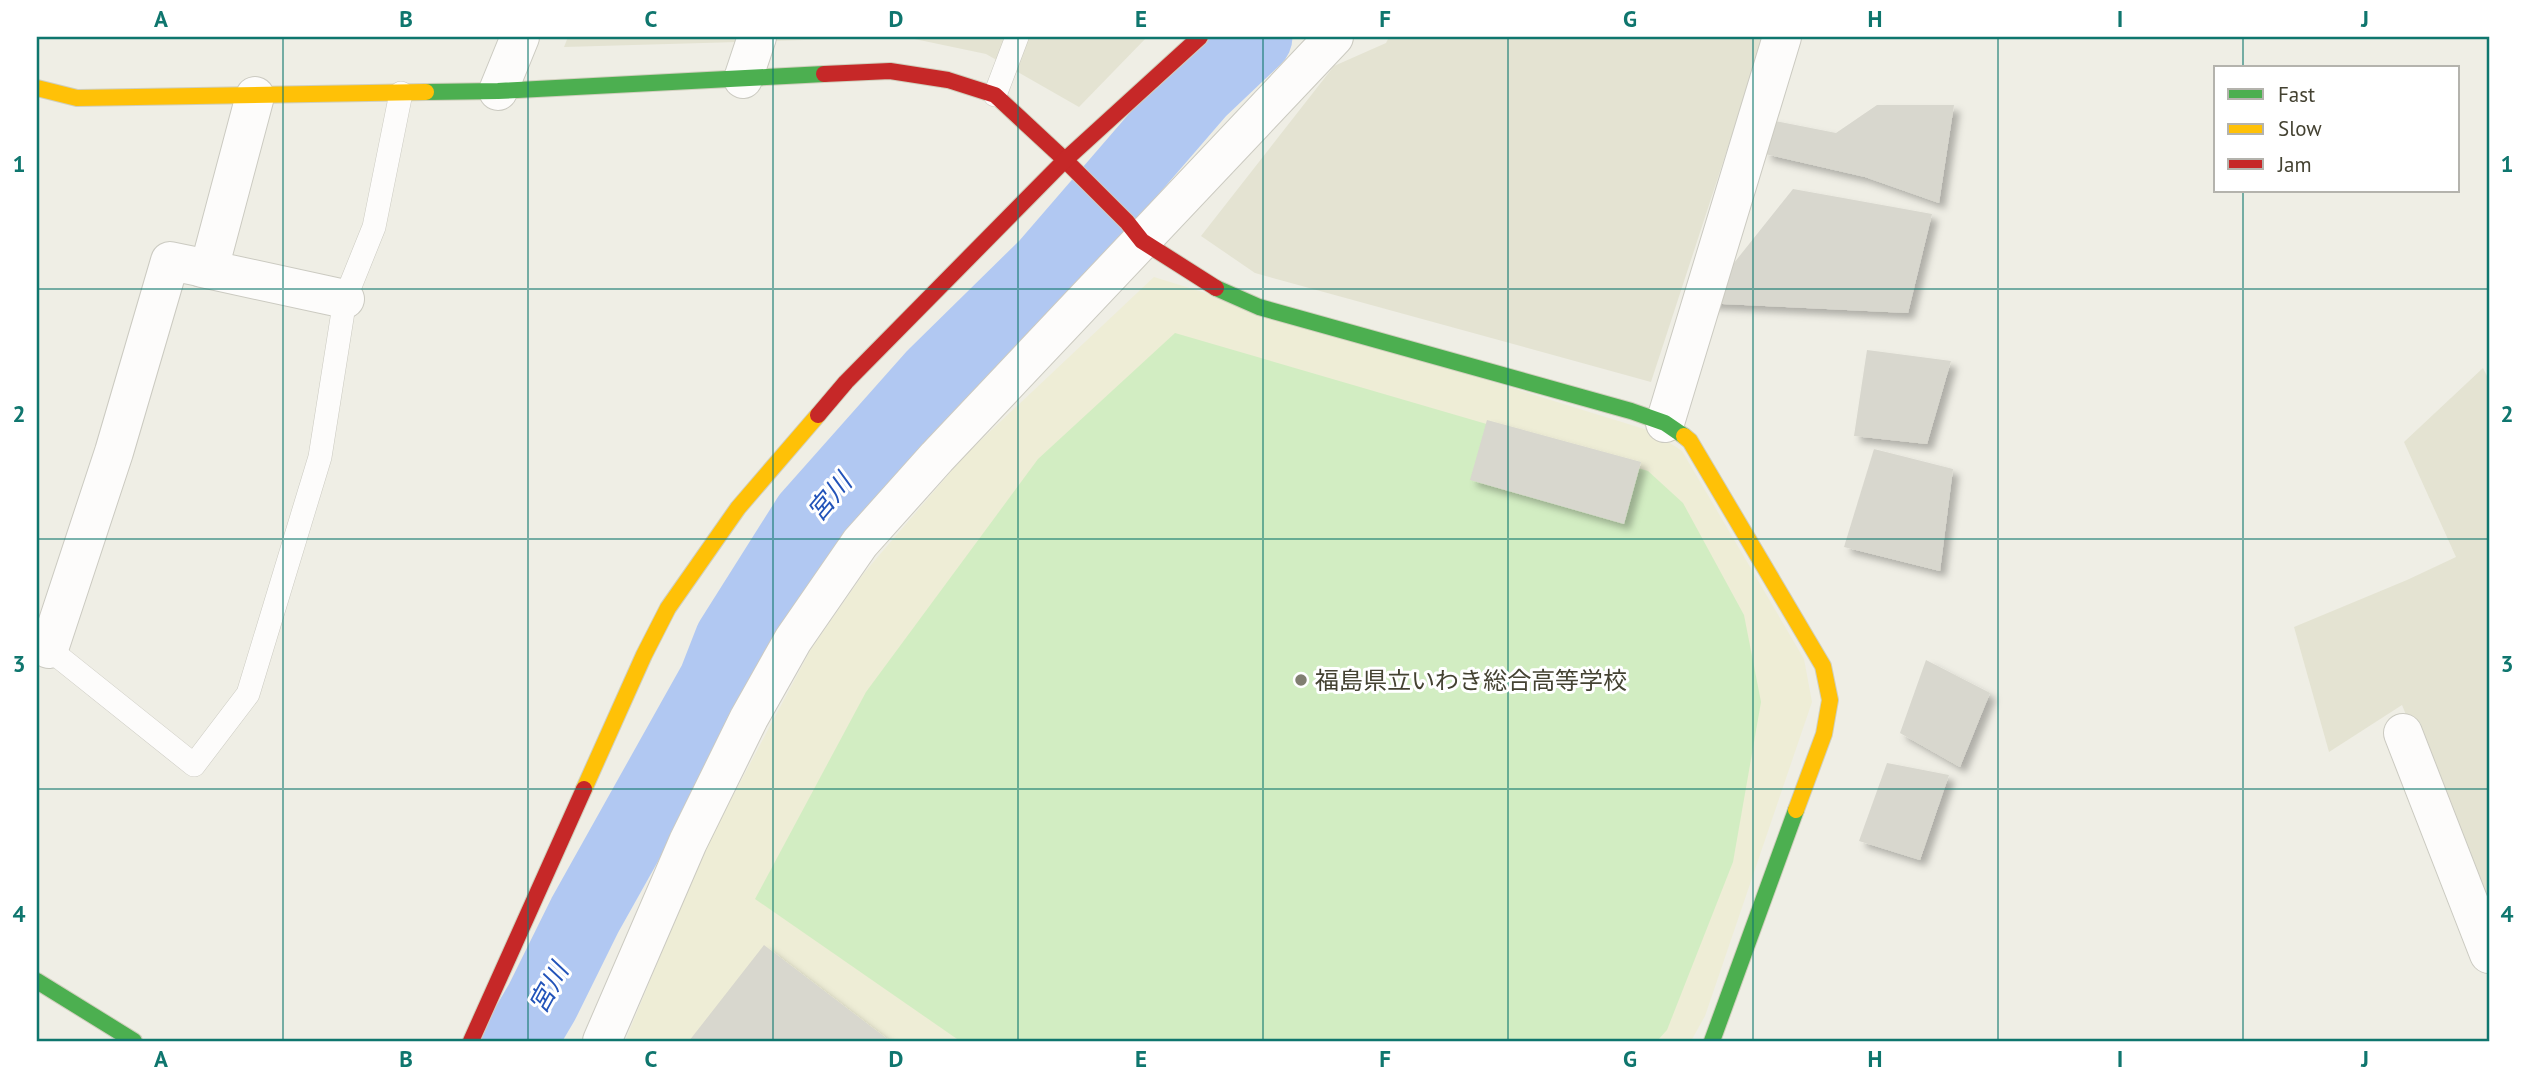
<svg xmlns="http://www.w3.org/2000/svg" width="2526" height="1078" font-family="'PT Sans','Noto Sans JP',sans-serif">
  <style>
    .residential { fill: #e4e3d2 }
    .education { fill: #eeedd6 }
    .green { fill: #d2edc2 }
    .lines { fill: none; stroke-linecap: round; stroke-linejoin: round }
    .river { stroke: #b1c8f2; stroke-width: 75 }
    .building { fill: #d8d7ce; filter: url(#shadow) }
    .lane-casing { stroke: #cbcac1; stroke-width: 24 }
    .street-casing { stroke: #cbcac1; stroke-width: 40 }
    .fast-casing { stroke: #d0cfbd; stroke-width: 18 }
    .slow-casing { stroke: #d0cfbd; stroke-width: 18 }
    .jam-casing { stroke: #d0cfbd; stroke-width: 18 }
    .lane { stroke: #fdfcfb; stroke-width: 23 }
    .street { stroke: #fdfcfb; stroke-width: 38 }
    .fast { stroke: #4caf50; stroke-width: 16 }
    .slow { stroke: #ffc107; stroke-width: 16 }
    .jam { stroke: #c62828; stroke-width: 16 }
    .grid { fill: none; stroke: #0f766e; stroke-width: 2; stroke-opacity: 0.55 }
    .poi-dot { fill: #807e71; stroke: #fff; stroke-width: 2.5 }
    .labels { text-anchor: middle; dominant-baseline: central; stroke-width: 6; stroke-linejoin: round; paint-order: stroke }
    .poi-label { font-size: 24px; fill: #444232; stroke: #fff; text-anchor: start }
    .water-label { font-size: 26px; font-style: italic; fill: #2253b9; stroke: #fff }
    .neatline { fill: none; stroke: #0f766e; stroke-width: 2.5 }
    .grid-label { font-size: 23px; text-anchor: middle; font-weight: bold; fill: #0f766e }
  </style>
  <defs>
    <filter id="shadow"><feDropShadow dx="6" dy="6" stdDeviation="3.5" flood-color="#0004"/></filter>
  </defs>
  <rect width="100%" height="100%" fill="#efeee5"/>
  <!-- residential -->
  <g class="residential">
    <polygon points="568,37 1147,37 1079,107 986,54 905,37 564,47"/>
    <polygon points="1389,37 1764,37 1651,382 1255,273 1201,236 1334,66 1386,43"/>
    <polygon points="2483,368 2489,380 2489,910 2458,842 2402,705 2329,752 2294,627 2407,580 2456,557 2404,442"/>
  </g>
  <!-- education -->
  <polygon class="education" points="1154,277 1654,432 1682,451 1804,659 1812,702 1705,1016 1691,1041 625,1041 703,852 811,649 864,573 965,455"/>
  <!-- green -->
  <polygon class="green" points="1175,333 1648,471 1683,503 1744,615 1761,702 1733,862 1667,1030 1657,1041 960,1041 755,899 866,692 1038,459"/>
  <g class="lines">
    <!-- river -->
    <polyline class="river" points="519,1041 542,1002 585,915 716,681 732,640 809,518 935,376 1047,266 1199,90 1255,37"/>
  </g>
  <!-- building -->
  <g class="building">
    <polygon points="1877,105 1954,105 1939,203 1865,177 1765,154 1770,120 1836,133"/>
    <polygon points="1793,189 1932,214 1908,313 1702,303"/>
    <polygon points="1867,350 1951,361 1927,444 1854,436"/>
    <polygon points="1487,420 1641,462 1624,524 1470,480"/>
    <polygon points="1874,449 1953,469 1940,571 1844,547"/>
    <polygon points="1926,660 1990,693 1960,767 1900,733"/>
    <polygon points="1887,763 1949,775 1920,860 1859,841"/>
    <polygon points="764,945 890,1041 689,1041"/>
  </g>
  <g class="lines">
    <defs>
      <g id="lane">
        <polyline points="995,95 1017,37"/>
        <polyline points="39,641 194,765 248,694 320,457 345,299 374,227 401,93"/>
      </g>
      <g id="street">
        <polyline points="743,79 757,37"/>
        <polyline points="498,91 520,37"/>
        <polyline points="202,268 345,299"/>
        <polyline points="1665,423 1782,37"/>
        <polyline points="49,649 114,452 170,261 209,269 255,96"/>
        <polyline points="2403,733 2489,954"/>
        <polyline points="602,1041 688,842 749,718 793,640 860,543 937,457 1334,37"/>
      </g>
      <g id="fast">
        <polyline points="426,92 498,91 824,74"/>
        <polyline points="1216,288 1259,307 1631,411 1665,423 1684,436"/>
        <polyline points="37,981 134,1041"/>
        <polyline points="1712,1041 1796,810"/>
      </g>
      <g id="slow">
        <polyline points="37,88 77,98 426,92"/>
        <polyline points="1684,436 1690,441 1823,666 1830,700 1824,734 1796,810"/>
        <polyline points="584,789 644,655 668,608 738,508 818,415"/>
      </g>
      <g id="jam">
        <polyline points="824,74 890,71 948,80 995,95 1065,160 1127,222 1142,241 1216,288"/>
        <polyline points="818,415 846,382 1065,160 1200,37"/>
        <polyline points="471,1041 584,789"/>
      </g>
    </defs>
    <!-- lane casing -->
    <use href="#lane" class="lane-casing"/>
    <!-- street casing -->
    <use href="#street" class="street-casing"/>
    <!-- fast casing -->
    <use href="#fast" class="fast-casing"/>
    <!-- slow casing -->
    <use href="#slow" class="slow-casing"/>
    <!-- jam casing -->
    <use href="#jam" class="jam-casing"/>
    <!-- lane -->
    <use href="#lane" class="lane"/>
    <!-- street -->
    <use href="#street" class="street"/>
    <!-- fast -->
    <use href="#fast" class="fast"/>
    <!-- slow -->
    <use href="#slow" class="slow"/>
    <!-- jam -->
    <use href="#jam" class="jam"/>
  </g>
  <!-- grid -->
  <path class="grid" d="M283,37V1041M528,37V1041M773,37V1041M1018,37V1041M1263,37V1041M1508,37V1041M1753,37V1041M1998,37V1041M2243,37V68M2243,191V1041M37,289H2489M37,539H2489M37,789H2489"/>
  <!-- markers -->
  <circle class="poi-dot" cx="1301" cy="680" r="7"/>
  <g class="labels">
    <!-- poi labels -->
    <g class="poi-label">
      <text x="1315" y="680">福島県立いわき総合高等学校</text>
    </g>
    <!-- water labels -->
    <g class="water-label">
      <text transform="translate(829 497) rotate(-50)">宮川</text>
      <text transform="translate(548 988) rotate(-61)">宮川</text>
    </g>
  </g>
  <!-- border -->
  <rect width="2526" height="1078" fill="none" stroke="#ffffff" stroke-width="77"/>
  <!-- legend -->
  <rect x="2214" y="66" width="245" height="126" fill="#ffffff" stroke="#b4b3ad" stroke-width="2"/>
  <rect x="2228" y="89" width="35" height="10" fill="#4caf50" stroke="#b4b3ad" stroke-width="2"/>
  <text x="2278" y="102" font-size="21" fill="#444232">Fast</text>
  <rect x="2228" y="124" width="35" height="10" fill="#ffc107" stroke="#b4b3ad" stroke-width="2"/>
  <text x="2278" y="136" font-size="21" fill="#444232">Slow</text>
  <rect x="2228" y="159" width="35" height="10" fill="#c62828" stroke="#b4b3ad" stroke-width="2"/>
  <text x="2278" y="172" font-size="21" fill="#444232">Jam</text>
  <rect x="38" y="38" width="2450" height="1002" class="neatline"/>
  <g class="grid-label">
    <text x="161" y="27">A</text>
    <text x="406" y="27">B</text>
    <text x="651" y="27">C</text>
    <text x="896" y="27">D</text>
    <text x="1141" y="27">E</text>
    <text x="1385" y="27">F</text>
    <text x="1630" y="27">G</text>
    <text x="1875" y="27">H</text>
    <text x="2120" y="27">I</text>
    <text x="2365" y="27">J</text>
    <text x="19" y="172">1</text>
    <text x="2507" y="172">1</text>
    <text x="19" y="422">2</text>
    <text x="2507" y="422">2</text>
    <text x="19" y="672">3</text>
    <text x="2507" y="672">3</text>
    <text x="19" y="922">4</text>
    <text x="2507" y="922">4</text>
    <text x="161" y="1067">A</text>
    <text x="406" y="1067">B</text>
    <text x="651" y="1067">C</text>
    <text x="896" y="1067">D</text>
    <text x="1141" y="1067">E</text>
    <text x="1385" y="1067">F</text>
    <text x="1630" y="1067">G</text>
    <text x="1875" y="1067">H</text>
    <text x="2120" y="1067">I</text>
    <text x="2365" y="1067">J</text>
  </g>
</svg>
